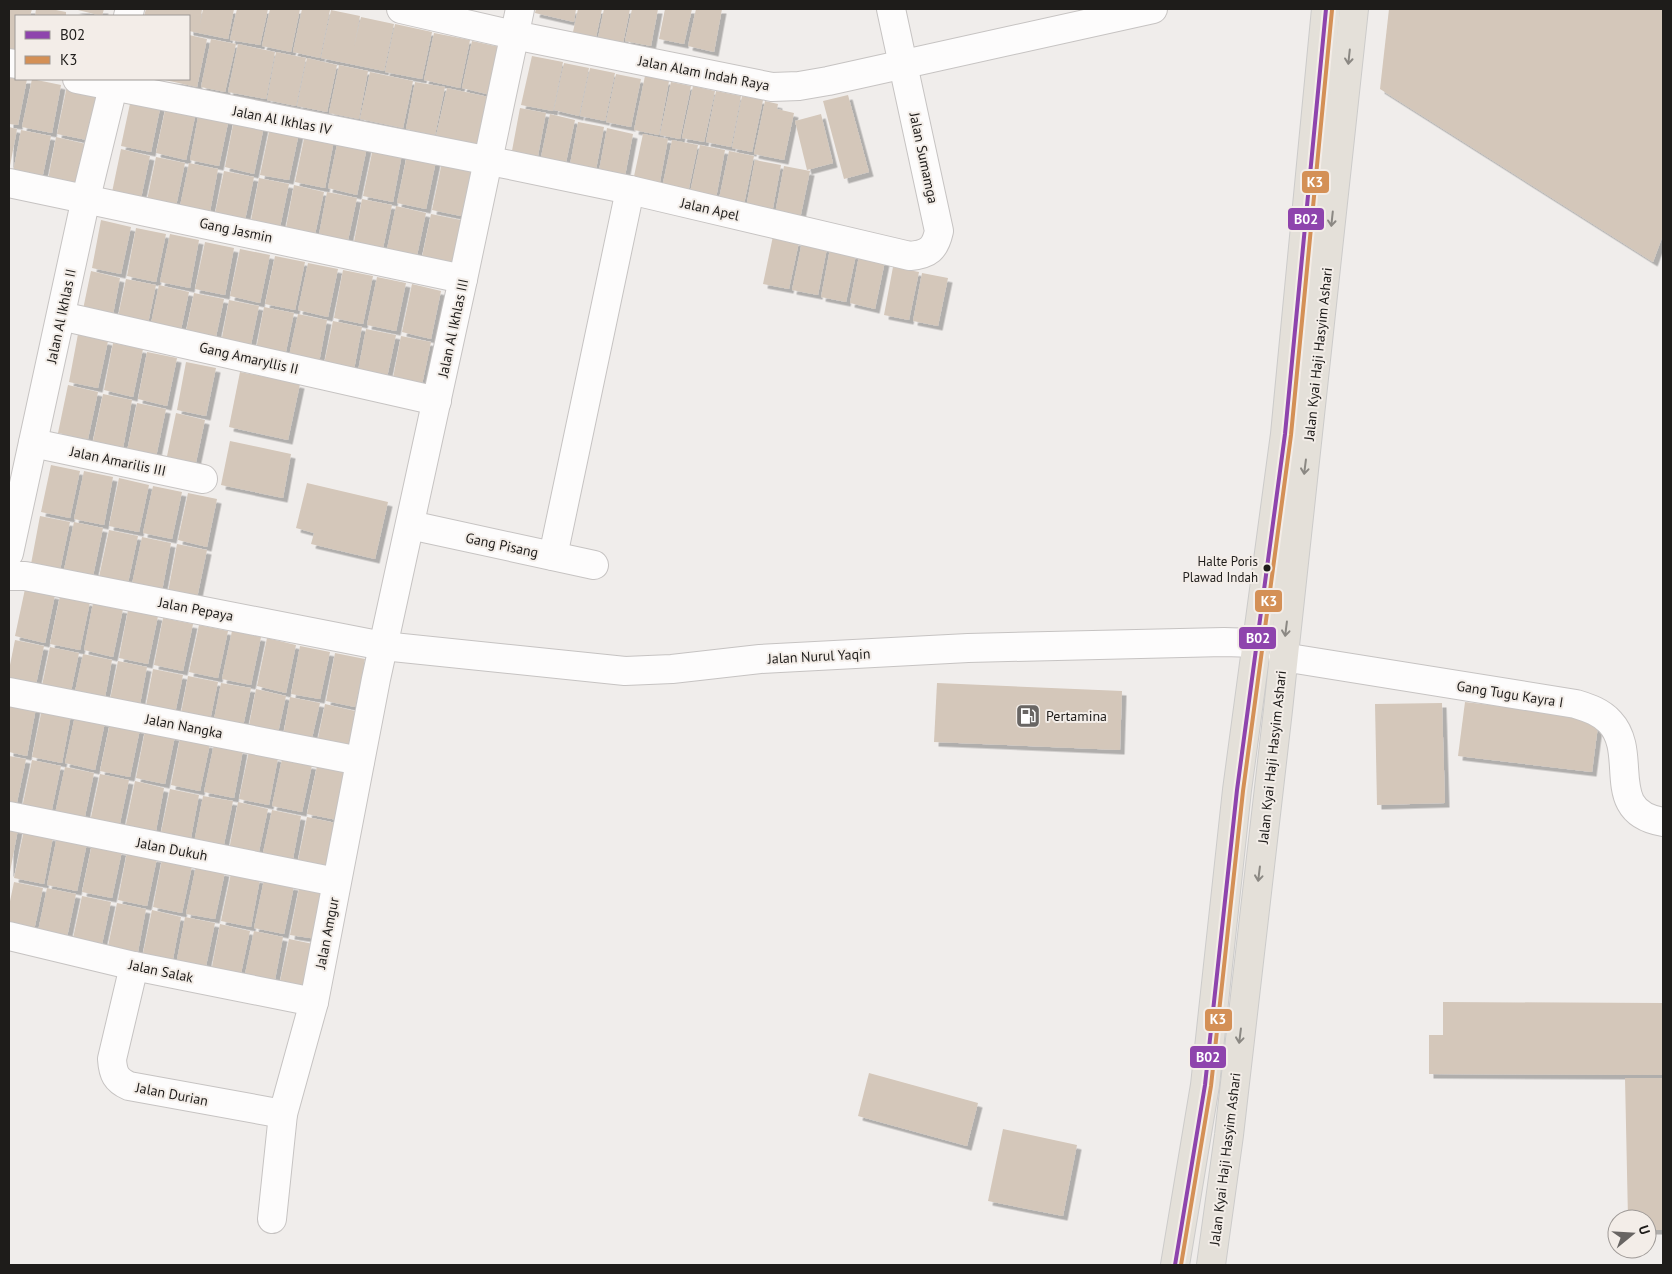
<svg xmlns="http://www.w3.org/2000/svg" width="1672" height="1274" font-family="'PT Sans',sans-serif">
  <style>
    .building { fill: #d4c7ba; filter: url(#shadow) }
    .lines { fill: none; stroke-linecap: round; stroke-linejoin: round }
    .street-casing { stroke: #c6c3c2; stroke-width: 30 }
    .primary-casing { stroke: #cccbca; stroke-width: 30 }
    .street { stroke: #fdfcfc; stroke-width: 28 }
    .primary { stroke: #e4e0d9; stroke-width: 28 }
    .bus-1-casing { stroke: #f3ede8; stroke-width: 8 }
    .bus-2-casing { stroke: #f3ede8; stroke-width: 8 }
    .bus-1 { stroke: #8e44ad; stroke-width: 4 }
    .bus-2 { stroke: #d49056; stroke-width: 4 }
    .oneway { stroke: #8b8883 }
    .bus-dot { fill: #1e1c1a; stroke: #f3ede8; stroke-width: 2 }
    .labels { text-anchor: middle; dominant-baseline: central; stroke-width: 4; stroke-linejoin: round; paint-order: stroke }
    .bus-label { font-size: 13px; fill: #1e1c1a; stroke: #f3ede8; text-anchor: end }
    .street-label { font-size: 14px; fill: #1e1c1a; stroke: #f3ede8 }
    .poi-label { font-size: 14px; fill: #1e1c1a; stroke: #f3ede8; text-anchor: start }
    .line-badge { stroke: #f3ede8; stroke-width: 2 }
    .badge-label { font-size: 14px; text-anchor: middle; font-weight: bold; fill: #fff }
  </style>
  <defs>
    <filter id="shadow"><feDropShadow dx="4.5" dy="4.5" stdDeviation="0" flood-color="#0004"/></filter>
  </defs>
  <rect width="100%" height="100%" fill="#f0edeb"/>
  <!-- building -->
  <g class="building">
    <polygon points="9,9 32,9 30,16 16,16 16,51 9,49"/>
    <polygon points="36,9 51,9 66,12 66,16 35,16"/>
    <polygon points="74,9 104,9 102,16"/>
    <polygon points="146,9 202,9 200,25 203,9 234,9 228,39 189,31 189,16 144,16"/>
    <polygon points="237,9 268,9 260,45 230,40"/>
    <polygon points="270,9 300,9 291,52 262,46"/>
    <polygon points="302,9 330,10 320,58 293,52"/>
    <polygon points="536,9 576,9 574,22 535,13"/>
    <polygon points="578,9 602,9 596,37 573,32"/>
    <polygon points="604,9 630,9 623,43 598,38"/>
    <polygon points="632,9 658,9 651,46 625,41"/>
    <polygon points="665,9 692,9 684,44 659,39"/>
    <polygon points="696,9 722,9 714,52 688,46"/>
    <polygon points="1389,9 1663,9 1663,235 1653,262 1380,89"/>
    <polygon points="331,10 360,16 354,47 361,17 394,24 384,71 321,58"/>
    <polygon points="395,24 432,32 422,79 385,72"/>
    <polygon points="434,33 470,40 460,88 424,80"/>
    <polygon points="189,35 207,39 197,87 165,80 189,79"/>
    <polygon points="211,39 236,44 225,92 201,87"/>
    <polygon points="472,41 509,49 499,97 462,88"/>
    <polygon points="238,44 275,52 266,99 228,92"/>
    <polygon points="276,52 306,58 296,106 267,100"/>
    <polygon points="532,56 563,62 553,111 521,105"/>
    <polygon points="307,58 337,65 327,112 297,106"/>
    <polygon points="564,63 589,68 579,116 554,110"/>
    <polygon points="339,65 368,71 359,119 329,113"/>
    <polygon points="590,68 615,73 605,121 580,116"/>
    <polygon points="370,72 413,81 403,128 360,119"/>
    <polygon points="9,74 16,75 16,79 27,79 18,125 9,124"/>
    <polygon points="616,74 641,79 631,127 606,122"/>
    <polygon points="645,76 669,81 659,135 634,130"/>
    <polygon points="32,79 61,85 52,133 22,127"/>
    <polygon points="415,82 445,87 435,135 406,129"/>
    <polygon points="671,82 691,86 680,139 660,135"/>
    <polygon points="67,86 96,93 87,140 57,134"/>
    <polygon points="693,86 715,91 704,142 682,138"/>
    <polygon points="447,88 498,99 488,147 436,136"/>
    <polygon points="716,91 741,96 731,147 706,142"/>
    <polygon points="848,95 869,172 844,179 823,101"/>
    <polygon points="742,96 763,100 752,152 732,148"/>
    <polygon points="131,99 161,104 151,152 121,146"/>
    <polygon points="765,101 778,104 777,109 794,113 784,160 754,154"/>
    <polygon points="166,106 196,112 186,160 156,153"/>
    <polygon points="520,108 546,113 537,161 511,156"/>
    <polygon points="199,112 229,118 219,166 190,160"/>
    <polygon points="550,114 575,120 565,167 540,162"/>
    <polygon points="821,114 833,163 807,170 795,121"/>
    <polygon points="234,120 264,126 254,174 225,167"/>
    <polygon points="578,122 604,127 595,175 569,170"/>
    <polygon points="9,127 17,129 10,166 9,165"/>
    <polygon points="270,127 299,133 289,180 260,175"/>
    <polygon points="607,128 633,134 624,181 598,176"/>
    <polygon points="21,130 51,136 41,184 12,178"/>
    <polygon points="305,134 334,140 325,188 295,182"/>
    <polygon points="643,134 668,139 659,187 633,181"/>
    <polygon points="56,137 86,144 76,191 47,185"/>
    <polygon points="338,140 367,147 357,195 328,188"/>
    <polygon points="672,140 698,145 688,193 662,188"/>
    <polygon points="700,145 725,150 716,198 690,193"/>
    <polygon points="373,148 402,154 393,202 363,196"/>
    <polygon points="121,149 150,156 140,203 111,197"/>
    <polygon points="729,151 754,156 744,204 719,199"/>
    <polygon points="407,155 436,161 426,209 397,203"/>
    <polygon points="156,157 185,163 175,211 146,205"/>
    <polygon points="755,160 781,165 772,213 746,208"/>
    <polygon points="442,162 471,169 461,216 432,210"/>
    <polygon points="189,163 218,169 209,217 179,211"/>
    <polygon points="784,166 810,171 800,219 775,214"/>
    <polygon points="224,171 254,177 244,225 214,218"/>
    <polygon points="259,178 289,184 279,232 250,226"/>
    <polygon points="294,185 324,192 314,239 285,233"/>
    <polygon points="327,192 357,198 347,245 318,240"/>
    <polygon points="362,199 392,205 382,253 353,247"/>
    <polygon points="396,206 426,213 416,260 386,254"/>
    <polygon points="431,214 461,220 451,267 421,262"/>
    <polygon points="101,220 131,227 121,274 92,268"/>
    <polygon points="136,228 166,234 156,282 127,276"/>
    <polygon points="170,234 199,240 190,288 160,282"/>
    <polygon points="773,236 799,242 789,289 763,284"/>
    <polygon points="205,242 234,248 225,295 195,289"/>
    <polygon points="802,242 827,248 818,295 792,290"/>
    <polygon points="240,249 270,255 260,303 230,296"/>
    <polygon points="830,249 856,255 846,302 821,297"/>
    <polygon points="275,256 305,262 295,310 265,304"/>
    <polygon points="859,256 885,261 875,309 850,303"/>
    <polygon points="308,263 338,269 328,317 298,310"/>
    <polygon points="893,267 919,272 909,320 884,315"/>
    <polygon points="343,270 373,276 363,324 334,318"/>
    <polygon points="91,271 120,278 111,325 81,319"/>
    <polygon points="922,273 948,278 938,326 913,321"/>
    <polygon points="377,277 406,283 396,331 367,325"/>
    <polygon points="126,279 156,285 146,333 116,326"/>
    <polygon points="412,284 441,291 431,339 402,332"/>
    <polygon points="159,285 189,292 179,339 149,333"/>
    <polygon points="194,293 224,299 214,346 184,341"/>
    <polygon points="229,300 259,306 249,354 220,348"/>
    <polygon points="264,307 294,313 284,361 255,355"/>
    <polygon points="298,314 327,320 318,368 288,361"/>
    <polygon points="333,321 362,327 353,375 323,369"/>
    <polygon points="366,329 396,335 386,382 357,376"/>
    <polygon points="78,334 108,341 98,388 69,382"/>
    <polygon points="401,336 431,342 421,389 392,383"/>
    <polygon points="113,343 143,349 133,397 104,390"/>
    <polygon points="147,352 177,358 167,406 138,399"/>
    <polygon points="186,362 216,368 206,416 177,410"/>
    <polygon points="240,372 300,384 288,440 229,427"/>
    <polygon points="68,385 98,392 88,439 58,433"/>
    <polygon points="103,394 132,400 123,448 93,441"/>
    <polygon points="137,403 166,409 156,457 127,451"/>
    <polygon points="176,413 205,420 195,467 166,461"/>
    <polygon points="230,441 291,454 283,498 221,485"/>
    <polygon points="51,465 80,471 70,518 41,512"/>
    <polygon points="84,471 113,477 104,525 74,519"/>
    <polygon points="119,478 149,485 139,532 109,526"/>
    <polygon points="307,483 388,502 375,559 311,544 314,533 296,528"/>
    <polygon points="153,486 182,492 172,539 143,533"/>
    <polygon points="188,493 217,499 207,547 178,540"/>
    <polygon points="40,516 70,522 60,570 31,564"/>
    <polygon points="74,522 103,528 93,576 64,570"/>
    <polygon points="109,530 138,536 128,583 99,577"/>
    <polygon points="142,537 171,543 162,591 132,584"/>
    <polygon points="177,544 207,550 197,598 168,592"/>
    <polygon points="25,589 55,595 45,643 15,636"/>
    <polygon points="60,596 90,602 80,650 50,644"/>
    <polygon points="93,603 123,609 113,657 84,650"/>
    <polygon points="128,610 158,616 148,664 119,658"/>
    <polygon points="163,618 193,624 183,671 154,665"/>
    <polygon points="199,625 228,631 218,678 189,672"/>
    <polygon points="232,631 261,637 251,685 222,679"/>
    <polygon points="267,638 296,645 286,693 257,686"/>
    <polygon points="15,640 44,646 34,694 9,689 9,670"/>
    <polygon points="300,646 330,652 320,699 291,694"/>
    <polygon points="50,647 79,653 69,701 40,695"/>
    <polygon points="335,653 365,659 355,707 326,701"/>
    <polygon points="83,654 112,660 103,708 73,701"/>
    <polygon points="118,661 147,667 138,715 108,709"/>
    <polygon points="153,669 183,675 173,723 144,716"/>
    <polygon points="188,676 218,682 208,730 179,724"/>
    <polygon points="221,683 251,688 241,736 212,730"/>
    <polygon points="937,683 1122,691 1120,750 934,742"/>
    <polygon points="256,689 286,696 276,742 247,736"/>
    <polygon points="290,697 320,703 310,747 282,742"/>
    <polygon points="9,702 36,708 27,756 9,752"/>
    <polygon points="1465,702 1599,718 1592,772 1458,756"/>
    <polygon points="1442,703 1445,803 1377,805 1375,704"/>
    <polygon points="325,704 355,711 347,753 316,748"/>
    <polygon points="42,709 71,715 62,763 32,757"/>
    <polygon points="75,716 105,722 95,770 65,763"/>
    <polygon points="110,723 140,729 130,777 100,771"/>
    <polygon points="145,731 175,736 165,784 136,778"/>
    <polygon points="180,738 210,744 200,791 171,785"/>
    <polygon points="214,744 243,750 234,798 204,792"/>
    <polygon points="249,751 278,758 269,805 239,799"/>
    <polygon points="9,756 26,759 16,807 9,805"/>
    <polygon points="282,759 312,765 302,812 272,806"/>
    <polygon points="32,760 61,766 51,814 22,808"/>
    <polygon points="317,766 347,772 337,820 307,814"/>
    <polygon points="65,767 94,773 84,821 55,814"/>
    <polygon points="100,774 129,780 119,828 90,822"/>
    <polygon points="135,781 164,788 155,836 125,829"/>
    <polygon points="170,789 199,795 190,843 160,837"/>
    <polygon points="203,796 233,801 223,849 194,843"/>
    <polygon points="238,802 268,809 258,856 229,850"/>
    <polygon points="272,810 301,816 292,864 262,858"/>
    <polygon points="307,817 336,823 327,871 297,865"/>
    <polygon points="9,827 18,829 10,872 9,872"/>
    <polygon points="24,830 53,837 44,884 14,878"/>
    <polygon points="57,837 87,843 77,891 47,885"/>
    <polygon points="92,844 122,851 112,898 82,892"/>
    <polygon points="127,852 157,858 147,906 118,900"/>
    <polygon points="162,859 192,866 182,913 153,907"/>
    <polygon points="196,866 225,872 215,919 186,914"/>
    <polygon points="231,873 260,879 251,927 221,921"/>
    <polygon points="264,880 294,886 284,934 254,928"/>
    <polygon points="14,882 43,888 33,935 9,931 9,906"/>
    <polygon points="47,888 76,894 66,942 37,936"/>
    <polygon points="299,888 327,892 317,939 290,935"/>
    <polygon points="82,896 111,902 101,949 72,943"/>
    <polygon points="117,903 146,909 137,957 107,951"/>
    <polygon points="152,910 181,917 172,964 142,958"/>
    <polygon points="185,917 215,923 205,971 176,965"/>
    <polygon points="220,924 250,931 240,978 211,972"/>
    <polygon points="254,931 283,937 274,985 244,979"/>
    <polygon points="289,939 318,945 309,993 279,986"/>
    <polygon points="1443,1002 1663,1003 1663,1075 1429,1074 1429,1035 1443,1035"/>
    <polygon points="869,1073 978,1103 967,1146 858,1116"/>
    <polygon points="1625,1078 1663,1078 1663,1230 1647,1230 1647,1219 1628,1219"/>
    <polygon points="1003,1129 1077,1145 1063,1216 988,1201"/>
  </g>
  <g class="lines">
    <defs>
      <g id="street">
        <polyline points="401,9 514,35 772,87 799,86 828,81 1153,9"/>
        <polyline points="128,16 130,9"/>
        <polyline points="9,63 16,64"/>
        <path d="M77,79L505,164L630,190L910,256C929,254 935,249 939,231L891,9"/>
        <polyline points="9,183 463,279"/>
        <polyline points="61,316 437,401"/>
        <polyline points="33,443 203,479"/>
        <polyline points="410,525 594,565"/>
        <polyline points="9,553 86,198 115,79"/>
        <polyline points="553,556 630,190"/>
        <polyline points="9,576 25,576 383,646 625,671 672,669 760,659 968,648 1224,642 1256,643"/>
        <path d="M1283,657L1576,704C1589,708 1601,712 1610,722C1640,754 1602,812 1663,822"/>
        <polyline points="9,692 360,761"/>
        <polyline points="9,816 336,882"/>
        <polyline points="9,936 134,966 314,1002"/>
        <path d="M134,966L112,1059C113,1074 116,1080 129,1086L283,1114"/>
        <polyline points="272,1219 283,1114 314,1002 376,679 463,279 520,9"/>
      </g>
      <g id="primary">
        <polyline points="1175,1265 1205,1085 1237,790 1285,434 1326,9"/>
        <polyline points="1211,1265 1229,1135 1278,710 1354,9"/>
      </g>
    </defs>
    <!-- street casing -->
    <use href="#street" class="street-casing"/>
    <!-- primary casing -->
    <use href="#primary" class="primary-casing"/>
    <!-- street -->
    <use href="#street" class="street"/>
    <!-- primary -->
    <use href="#primary" class="primary"/>
    <defs>
      <polyline id="bus-1" points="1175,1265 1205,1085 1237,790 1285,434 1326,9"/>
      <polyline id="bus-2" points="1181,1265 1211,1086 1243,791 1291,435 1332,10"/>
    </defs>
    <!-- bus-1 casing -->
    <use href="#bus-1" class="bus-1-casing"/>
    <!-- bus-2 casing -->
    <use href="#bus-2" class="bus-2-casing"/>
    <!-- bus-1 -->
    <use href="#bus-1" class="bus-1"/>
    <!-- bus-2 -->
    <use href="#bus-2" class="bus-2"/>
  </g>
  <!-- one-way arrows -->
  <defs><path id="oneway-shaft" d="M-6 0H5M1.5-3L5.5 0L1.5 3" fill="none" stroke-width="1.6" stroke-linecap="round" stroke-linejoin="round" transform="scale(1.25)"/></defs>
  <g class="oneway">
    <use href="#oneway-shaft" transform="translate(1349 57) rotate(96)"/>
    <use href="#oneway-shaft" transform="translate(1332 219) rotate(96)"/>
    <use href="#oneway-shaft" transform="translate(1305 467) rotate(97)"/>
    <use href="#oneway-shaft" transform="translate(1286 629) rotate(97)"/>
    <use href="#oneway-shaft" transform="translate(1259 874) rotate(97)"/>
    <use href="#oneway-shaft" transform="translate(1240 1036) rotate(97)"/>
  </g>
  <!-- icons -->
  <defs>
    <symbol id="fuel-square" viewBox="-11 -11 22 22"><rect x="-9" y="-9" width="18" height="18" rx="4" fill="#686563" stroke="#f3ede8"/><path d="M-5.5-6h7V0h2V4h1.3V-2.5L3-4.5l.8-.8L6-3V5H2.5V1h-1V6h-7ZM-4.2-4.7v3.2H.2V-4.7Z" fill="#fff"/></symbol>
  </defs>
  <g fill-rule="evenodd">
    <use href="#fuel-square" x="1014" y="702" width="28" height="28"/>
  </g>
  <!-- markers -->
  <circle class="bus-dot" cx="1267" cy="568" r="4.5"/>
  <g class="labels">
    <!-- bus labels -->
    <g class="bus-label">
      <text x="1258" y="561">Halte Poris<tspan x="1258" dy="16">Plawad Indah</tspan></text>
    </g>
    <!-- street labels -->
    <g class="street-label">
      <text transform="translate(704 73) rotate(11)">Jalan Alam Indah Raya</text>
      <text transform="translate(282 120) rotate(11)">Jalan Al Ikhlas IV</text>
      <text transform="translate(924 158) rotate(78)">Jalan Sumamga</text>
      <text transform="translate(710 209) rotate(13)">Jalan Apel</text>
      <text transform="translate(236 230) rotate(12)">Gang Jasmin</text>
      <text transform="translate(61 316) rotate(-78)">Jalan Al Ikhlas II</text>
      <text transform="translate(453 328) rotate(-78)">Jalan Al Ikhlas III</text>
      <text transform="translate(1318 354) rotate(-84)">Jalan Kyai Haji Hasyim Ashari</text>
      <text transform="translate(249 358) rotate(13)">Gang Amaryllis II</text>
      <text transform="translate(118 461) rotate(12)">Jalan Amarilis III</text>
      <text transform="translate(502 545) rotate(12)">Gang Pisang</text>
      <text transform="translate(196 609) rotate(11)">Jalan Pepaya</text>
      <text transform="translate(819 656) rotate(-3)">Jalan Nurul Yaqin</text>
      <text transform="translate(1510 694) rotate(9)">Gang Tugu Kayra I</text>
      <text transform="translate(184 726) rotate(11)">Jalan Nangka</text>
      <text transform="translate(1272 757) rotate(-84)">Jalan Kyai Haji Hasyim Ashari</text>
      <text transform="translate(172 849) rotate(11)">Jalan Dukuh</text>
      <text transform="translate(327 933) rotate(-79)">Jalan Amgur</text>
      <text transform="translate(161 971) rotate(12)">Jalan Salak</text>
      <text transform="translate(172 1094) rotate(11)">Jalan Durian</text>
      <text transform="translate(1225 1159) rotate(-83)">Jalan Kyai Haji Hasyim Ashari</text>
    </g>
    <!-- poi labels -->
    <g class="poi-label">
      <text x="1046" y="716">Pertamina</text>
    </g>
  </g>
  <g class="line-badge">
    <rect x="1301" y="170" width="29" height="24" rx="5" fill="#d49056"/>
    <rect x="1287" y="207" width="38" height="24" rx="5" fill="#8e44ad"/>
    <rect x="1254" y="589" width="29" height="24" rx="5" fill="#d49056"/>
    <rect x="1238" y="626" width="39" height="24" rx="5" fill="#8e44ad"/>
    <rect x="1204" y="1008" width="29" height="24" rx="5" fill="#d49056"/>
    <rect x="1189" y="1045" width="38" height="24" rx="5" fill="#8e44ad"/>
  </g>
  <g class="badge-label">
    <text x="1315" y="187">K3</text>
    <text x="1306" y="224">B02</text>
    <text x="1269" y="606">K3</text>
    <text x="1258" y="643">B02</text>
    <text x="1218" y="1024">K3</text>
    <text x="1208" y="1062">B02</text>
  </g>
  <!-- border -->
  <rect width="1672" height="1274" fill="none" stroke="#1e1c1a" stroke-width="20"/>
  <!-- legend -->
  <rect x="15" y="15" width="175" height="65" fill="#f3ede8" stroke="#9e9996"/>
  <rect x="25" y="31" width="25" height="8" fill="#8e44ad" stroke="#9e9996"/>
  <text x="60" y="40" font-size="15" fill="#1e1c1a">B02</text>
  <rect x="25" y="56" width="25" height="8" fill="#d49056" stroke="#9e9996"/>
  <text x="60" y="65" font-size="15" fill="#1e1c1a">K3</text>
  <!-- north arrow -->
  <g transform="translate(1632 1234) rotate(72)"><circle r="24" fill="#f3ede8" stroke="#9e9996"/>
  <path d="M0-4L9 19L0 12L-9 19Z" fill="#686563"/>
  <text y="-8" font-size="14" font-weight="bold" text-anchor="middle" fill="#1e1c1a">U</text>
  </g>
</svg>
